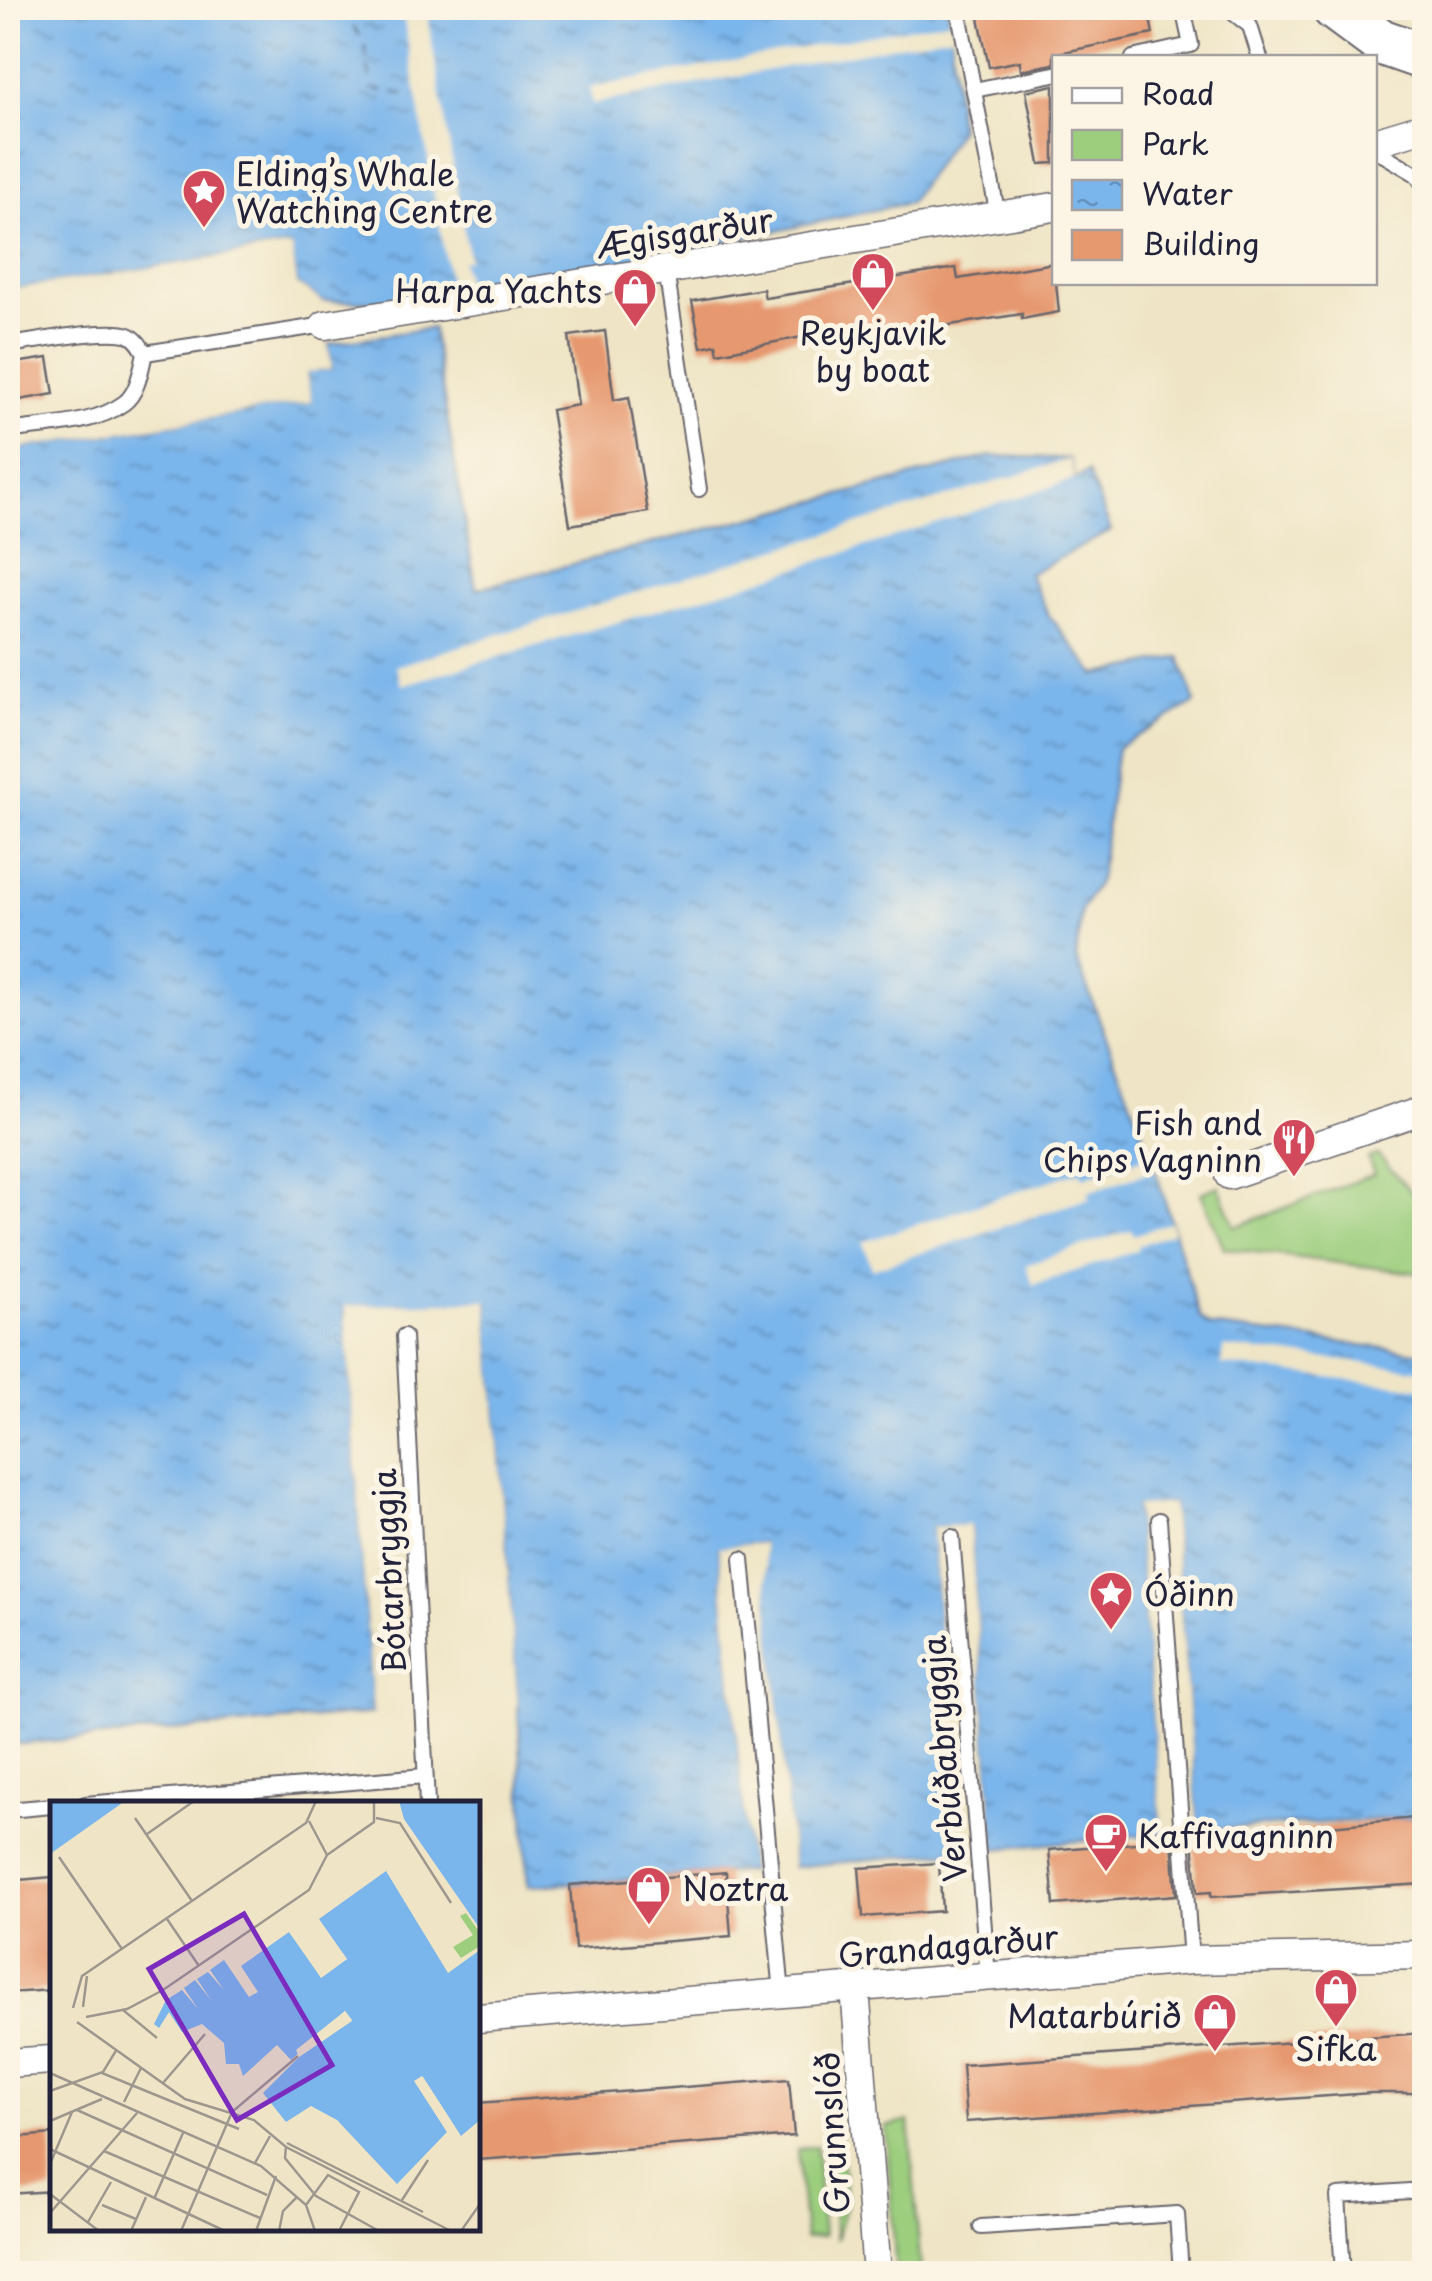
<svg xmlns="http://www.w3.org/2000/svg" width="1432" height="2281" font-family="'Playpen Sans',sans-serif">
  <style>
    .green { fill: #9cce7e; stroke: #5f785c; stroke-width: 2.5 }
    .water { fill: url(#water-ripples); stroke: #4e6c93; stroke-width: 2.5 }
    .pier { fill: #efe5c6 }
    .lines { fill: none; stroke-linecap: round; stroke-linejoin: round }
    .ferry { stroke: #415579; stroke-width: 2.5; stroke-dasharray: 12 10; stroke-linecap: butt }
    .building { fill: #e6996f }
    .service-casing { stroke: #6a666c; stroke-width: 18 }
    .minor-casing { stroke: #6a666c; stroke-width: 31 }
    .primary-casing { stroke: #6a666c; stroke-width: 49 }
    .service { stroke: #fff; stroke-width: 14 }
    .minor { stroke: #fff; stroke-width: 28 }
    .primary { stroke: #fff; stroke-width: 45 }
    .labels { text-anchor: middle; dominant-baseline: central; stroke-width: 10; stroke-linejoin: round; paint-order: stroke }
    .poi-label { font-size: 32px; fill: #22223b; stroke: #fcf5e5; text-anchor: start }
    .street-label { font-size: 32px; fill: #22223b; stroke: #fcf5e5 }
    .inset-river { fill: none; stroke: #7ab5eb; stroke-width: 5 }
    .inset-road { fill: none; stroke: #9d978e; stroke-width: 2.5 }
    .view { fill: #7b2cbf; fill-opacity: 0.15; stroke: #7b2cbf; stroke-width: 5 }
    .inset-edge { fill: none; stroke: #22223b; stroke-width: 5 }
  </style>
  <defs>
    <pattern id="water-ripples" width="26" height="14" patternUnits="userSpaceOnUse" patternTransform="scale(2.5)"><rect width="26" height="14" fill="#7ab5eb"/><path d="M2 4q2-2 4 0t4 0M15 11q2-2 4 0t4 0" fill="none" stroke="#6493c0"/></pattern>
  </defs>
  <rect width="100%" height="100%" fill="#fcf5e5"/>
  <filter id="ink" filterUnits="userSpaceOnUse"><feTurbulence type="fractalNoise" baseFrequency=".01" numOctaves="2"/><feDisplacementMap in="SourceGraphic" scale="20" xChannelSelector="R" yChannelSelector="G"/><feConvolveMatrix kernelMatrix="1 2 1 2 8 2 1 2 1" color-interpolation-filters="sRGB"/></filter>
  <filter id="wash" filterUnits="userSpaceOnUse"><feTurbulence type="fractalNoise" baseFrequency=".0048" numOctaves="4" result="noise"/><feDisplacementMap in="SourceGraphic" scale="40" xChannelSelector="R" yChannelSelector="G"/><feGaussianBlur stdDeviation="2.25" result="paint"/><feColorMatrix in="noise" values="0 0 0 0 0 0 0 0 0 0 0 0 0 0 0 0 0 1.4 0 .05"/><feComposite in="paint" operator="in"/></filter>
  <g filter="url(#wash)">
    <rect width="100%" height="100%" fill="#efe5c6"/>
    <!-- green -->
    <g class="green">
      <polygon points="1378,1155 1424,1206 1424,1274 1224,1248 1201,1193 1219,1186 1235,1227 1374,1174 1368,1158"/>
      <polygon points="909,2121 921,2273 896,2273 886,2127"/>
      <polygon points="840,2137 846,2203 836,2240 826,2139"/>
      <polygon points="816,2146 823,2236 805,2238 797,2149"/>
    </g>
    <!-- water -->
    <g class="water">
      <polygon points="8,8 948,8 959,130 909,203 468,296 429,302 322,301 297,284 291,246 8,290"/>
      <polygon points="432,328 476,589 991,456 1070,459 1075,479 1088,472 1111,531 1029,574 1049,616 1096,675 1180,657 1195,703 1117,748 1099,880 1081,911 1076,958 1151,1155 1200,1318 1209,1326 1424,1353 1424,1817 1198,1830 1172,1503 1136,1507 1162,1833 994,1849 970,1526 932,1527 956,1851 793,1867 762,1543 719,1548 750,1871 528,1886 518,1706 487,1301 345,1307 373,1713 8,1745 8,450 311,402 306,372 332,369 328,344"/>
    </g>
    <!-- pier -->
    <g class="pier">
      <polygon points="402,8 426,8 469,260 462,261 468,296 452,298"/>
      <polygon points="950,20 952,35 592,104 590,88"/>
      <polygon points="292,246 297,284 322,301 323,306 293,286 288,251 8,295 8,290"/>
      <polygon points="327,339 332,369 306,373 312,402 8,450 8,445 306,398 301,370 326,365 323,344"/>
      <polygon points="1070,459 1075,479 744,585 402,685 396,666"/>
      <polygon points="1151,1155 1155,1170 1088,1192 1090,1198 872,1269 863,1242 1080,1171 1083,1177"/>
      <polygon points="1171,1222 1174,1233 1137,1246 1138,1250 1033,1285 1026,1265 1131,1230 1134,1235"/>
      <polygon points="487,1300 518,1706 513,1706 482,1306 350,1311 378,1712 373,1713 345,1306"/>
      <polygon points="1223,1347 1424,1370 1424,1388 1221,1365"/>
      <polygon points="1172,1503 1198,1830 1193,1830 1168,1509 1142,1511 1167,1832 1162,1833 1136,1506"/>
      <polygon points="970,1525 994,1849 989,1849 965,1530 937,1532 961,1851 956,1851 932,1527"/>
      <polygon points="763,1543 793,1867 788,1867 758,1549 725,1552 755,1870 750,1871 719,1547"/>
    </g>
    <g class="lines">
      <!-- ferry -->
      <polyline class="ferry" points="341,8 364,42 372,89 417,96"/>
    </g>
    <g id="blocks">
      <!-- building -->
      <g class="building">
        <polygon points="977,8 1148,8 1153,34 1054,54 1054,64 1021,70 1020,61 989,67"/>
        <polygon points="1054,85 1054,163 1040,164 1026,91"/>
        <polygon points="1054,263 1059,312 1022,319 1022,314 846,341 844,329 718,353 716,344 701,347 692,301 763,289 765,298 956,268 958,279"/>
        <polygon points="605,331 614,400 629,397 648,512 570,525 551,410 578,405 569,336"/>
        <polygon points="48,358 54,394 8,402 8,364"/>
        <polygon points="1424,1817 1424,1884 1211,1897 1211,1892 1197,1893 1193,1839"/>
        <polygon points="1172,1840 1176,1895 1054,1905 1049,1850"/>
        <polygon points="939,1863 942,1911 863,1917 859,1868"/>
        <polygon points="726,1872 731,1936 575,1949 570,1885"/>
        <polygon points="52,1877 52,1990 8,1993 8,1881"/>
        <polygon points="1424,2033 1424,2093 1371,2093 966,2122 962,2065"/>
        <polygon points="789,2079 794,2136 478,2160 478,2103"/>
        <polygon points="52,2134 52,2191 8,2194 8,2138"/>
      </g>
    </g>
  </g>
  <g filter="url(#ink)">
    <use href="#blocks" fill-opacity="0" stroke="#6a666c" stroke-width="2.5"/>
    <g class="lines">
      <defs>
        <g id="service">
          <polyline points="958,8 998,216"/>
          <polyline points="1227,8 1250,26 1260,58"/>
          <polyline points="1133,58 1191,45 1183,8"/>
          <polyline points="974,90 1054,74"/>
          <polyline points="1374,149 1416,174 1424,185"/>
          <polyline points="666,270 699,489"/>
          <path d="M8,345C33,342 109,327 129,335C137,339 141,346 145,353C141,369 138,393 124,403C93,426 43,425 8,431"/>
          <polyline points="145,353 325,325"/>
          <polyline points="404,1336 427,1804"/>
          <polyline points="1159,1520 1191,1960"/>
          <polyline points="952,1537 988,1977"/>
          <polyline points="742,1559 782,1994"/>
          <polyline points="85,1804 425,1776"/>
          <polyline points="8,1810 52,1806"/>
          <polyline points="981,2227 1177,2214 1181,2274"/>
          <polyline points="1343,2274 1338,2196 1424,2190"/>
        </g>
        <g id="minor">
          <polyline points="1374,142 1424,127"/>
          <polyline points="325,325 1054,207"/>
          <polyline points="1229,1175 1424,1109"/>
          <polyline points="855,1988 877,2274"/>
          <polyline points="478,2018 1191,1960 1424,1955"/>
          <polyline points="8,2063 52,2060"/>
        </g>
        <polyline id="primary" points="1335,8 1381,42 1424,57"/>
      </defs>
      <!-- service casing -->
      <use href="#service" class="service-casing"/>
      <!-- minor casing -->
      <use href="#minor" class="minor-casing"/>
      <!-- primary casing -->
      <use href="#primary" class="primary-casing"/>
      <!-- service -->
      <use href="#service" class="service"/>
      <!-- minor -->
      <use href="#minor" class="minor"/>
      <!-- primary -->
      <use href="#primary" class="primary"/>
    </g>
  </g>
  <!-- icons -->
  <defs>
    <symbol id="sight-pin" viewBox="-11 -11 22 30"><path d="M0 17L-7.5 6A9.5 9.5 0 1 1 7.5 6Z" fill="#d1495b" stroke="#fcf5e5"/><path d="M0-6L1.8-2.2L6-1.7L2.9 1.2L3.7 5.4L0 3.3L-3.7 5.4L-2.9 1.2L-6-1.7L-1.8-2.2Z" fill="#fff"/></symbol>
    <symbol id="shop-pin" viewBox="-11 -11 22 30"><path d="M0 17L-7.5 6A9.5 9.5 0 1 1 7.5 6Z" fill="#d1495b" stroke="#fcf5e5"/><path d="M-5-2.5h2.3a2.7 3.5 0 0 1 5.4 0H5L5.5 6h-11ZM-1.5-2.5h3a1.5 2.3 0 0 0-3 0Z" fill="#fff"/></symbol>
    <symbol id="restaurant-pin" viewBox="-11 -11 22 30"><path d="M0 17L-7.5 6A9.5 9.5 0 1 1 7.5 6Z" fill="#d1495b" stroke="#fcf5e5"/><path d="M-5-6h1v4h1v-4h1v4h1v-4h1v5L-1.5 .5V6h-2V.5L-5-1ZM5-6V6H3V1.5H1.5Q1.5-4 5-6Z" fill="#fff"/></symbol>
    <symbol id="cafe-pin" viewBox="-11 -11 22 30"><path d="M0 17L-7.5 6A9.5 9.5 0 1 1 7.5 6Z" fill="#d1495b" stroke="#fcf5e5"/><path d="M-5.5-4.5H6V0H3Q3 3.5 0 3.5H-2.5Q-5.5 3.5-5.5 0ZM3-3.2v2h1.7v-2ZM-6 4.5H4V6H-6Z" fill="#fff"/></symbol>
  </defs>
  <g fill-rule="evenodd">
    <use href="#sight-pin" x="179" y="166" width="50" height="68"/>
    <use href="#shop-pin" x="848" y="249" width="50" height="68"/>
    <use href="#shop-pin" x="610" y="265" width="50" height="68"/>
    <use href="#restaurant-pin" x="1269" y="1115" width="50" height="68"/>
    <use href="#sight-pin" x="1086" y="1568" width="50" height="68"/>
    <use href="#cafe-pin" x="1081" y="1810" width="50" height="68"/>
    <use href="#shop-pin" x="624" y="1863" width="50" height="68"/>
    <use href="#shop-pin" x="1311" y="1965" width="50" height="68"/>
    <use href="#shop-pin" x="1190" y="1990" width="50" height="68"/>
  </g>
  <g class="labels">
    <!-- poi labels -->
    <g class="poi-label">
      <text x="236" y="173">Elding’s Whale<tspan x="236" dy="37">Watching Centre</tspan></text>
      <text x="602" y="290" text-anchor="end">Harpa Yachts</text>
      <text x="873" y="332" text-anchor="middle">Reykjavik<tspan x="873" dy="37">by boat</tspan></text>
      <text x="1262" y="1122" text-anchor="end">Fish and<tspan x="1262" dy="37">Chips Vagninn</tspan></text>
      <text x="1144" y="1593">Óðinn</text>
      <text x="1138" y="1835">Kaffivagninn</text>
      <text x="682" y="1888">Noztra</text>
      <text x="1182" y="2015" text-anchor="end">Matarbúrið</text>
      <text x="1336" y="2048" text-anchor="middle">Sifka</text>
    </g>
    <!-- street labels -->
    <g class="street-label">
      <text transform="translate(684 232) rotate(-9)">Ægisgarður</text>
      <text transform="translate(388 1571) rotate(-93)">Bótarbryggja</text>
      <text transform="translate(943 1759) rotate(-95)">Verbúðabryggja</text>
      <text transform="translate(948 1945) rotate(-5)">Grandagarður</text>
      <text transform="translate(831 2133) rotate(-94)">Grunnslóð</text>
    </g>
  </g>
  <!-- overview -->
  <g transform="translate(50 1801)">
    <rect width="430" height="430" fill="#efe5c6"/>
    <path d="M416,112L430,132V145L411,157L403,146L423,134L410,115Z" fill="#9cce7e"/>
    <path d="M0,0H75L0,53ZM349,0H430V128L354,18ZM336,70L398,172L430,149V319L411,335L373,276L365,280L397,331L347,383L287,319L261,305L236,321L213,292L249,256L302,220L295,210L241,259L227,244L193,275L189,263H176L174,242L152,223L132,231L119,211L109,227L104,223L116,199L132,189L148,208L134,187L145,179L161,199L147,178L158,171L174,189L160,169L174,159L199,196L208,191L191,165L239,131L272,176L297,158L269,118Z" fill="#7ab5eb"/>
    <path d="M265,117L297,158L271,177L237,128L272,170L290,157ZM295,210L302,219L249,256L246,249ZM372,275L405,326L397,331L364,280Z" fill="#efe5c6"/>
    <path class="inset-river" d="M250,274L263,276L364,242L430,236"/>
    <path class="inset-road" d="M85,17L142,100M326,17L350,22L401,102M259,20L277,54M97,33L144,0M9,56L72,148M117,118L149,165M33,206L37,175M23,207L32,175L256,22L266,0M73,209L107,237M36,216L77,208L113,189L259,89L277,54L324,21V0M27,221L135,298L204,319L236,346L401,430M0,272L211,365L256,404L265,430M52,272L189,328M113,282L155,233M0,290L53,271L67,248M74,301L91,267M27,309L217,394M0,320L52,298M237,342L373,411M236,345L235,357L266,395L329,430M0,348L175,430M54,350L210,417M205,362L220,335M0,363L22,311M0,393L49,430M104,398L133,332M352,399L378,359M52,404L86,418M256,404L278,374L309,391L289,430M0,412L87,312M38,421L61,381M81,430L96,396M131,430L182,311L248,255M206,430L226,375M229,430L233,410L247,396M411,430L430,403"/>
    <path class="view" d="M194,113L282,264L187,319L99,168Z"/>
    <rect width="430" height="430" class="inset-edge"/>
  </g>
  <!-- margin -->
  <rect width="1432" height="2281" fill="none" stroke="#fcf5e5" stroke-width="40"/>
  <!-- legend -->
  <rect x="1052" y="55" width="325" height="230" fill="#fcf5e5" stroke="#a5a1a1" stroke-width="2.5"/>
  <rect x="1072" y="88" width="50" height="15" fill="#ffffff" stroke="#a5a1a1" stroke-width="2.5"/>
  <text x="1142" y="105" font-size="30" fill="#22223b">Road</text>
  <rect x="1072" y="130" width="50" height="30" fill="#9cce7e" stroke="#a5a1a1" stroke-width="2.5"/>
  <text x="1142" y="155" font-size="30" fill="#22223b">Park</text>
  <rect x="1072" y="180" width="50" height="30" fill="url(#water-ripples)" stroke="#a5a1a1" stroke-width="2.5"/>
  <text x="1142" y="205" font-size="30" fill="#22223b">Water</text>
  <rect x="1072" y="230" width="50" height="30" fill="#e6996f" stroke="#a5a1a1" stroke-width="2.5"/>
  <text x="1142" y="255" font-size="30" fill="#22223b">Building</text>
</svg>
